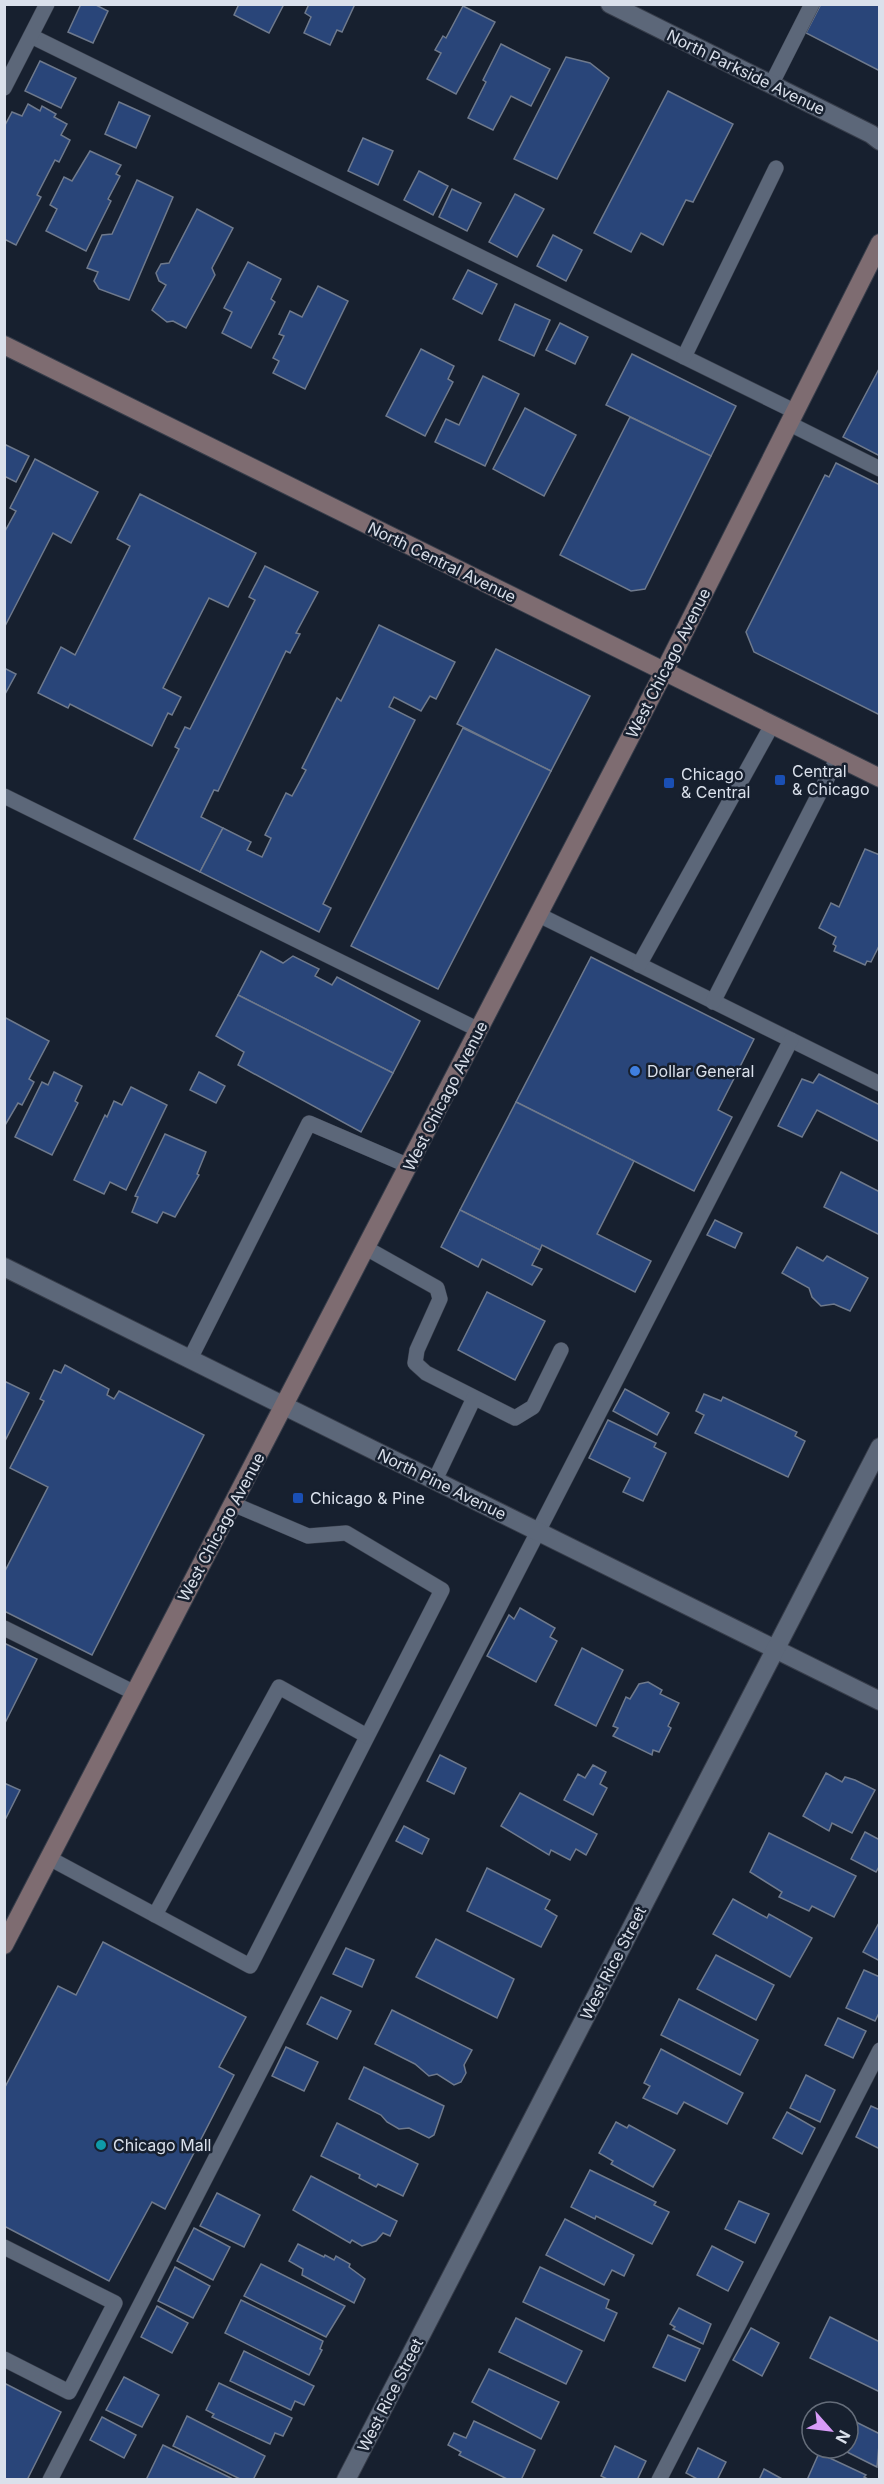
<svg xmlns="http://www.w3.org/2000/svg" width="884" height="2484" font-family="Inter,sans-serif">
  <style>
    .building { fill: #294579; stroke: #6e798c; stroke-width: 1.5 }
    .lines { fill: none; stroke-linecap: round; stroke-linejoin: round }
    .lane-casing { stroke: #373d4a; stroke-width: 16 }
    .street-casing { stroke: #373d4a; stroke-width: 20 }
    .secondary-casing { stroke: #373d4a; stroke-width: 20 }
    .lane { stroke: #5c6779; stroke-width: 15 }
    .street { stroke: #5c6779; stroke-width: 18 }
    .secondary { stroke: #7e6c71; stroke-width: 18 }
    .transit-dot { fill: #1a4fb4; stroke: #17202f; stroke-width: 2 }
    .shop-dot { fill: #3f7fe0; stroke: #17202f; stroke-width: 2 }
    .culture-dot { fill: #0f9aa8; stroke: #17202f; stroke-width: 2 }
    .labels { text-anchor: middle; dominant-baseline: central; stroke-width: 5; stroke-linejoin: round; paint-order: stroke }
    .street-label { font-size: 16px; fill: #dae0eb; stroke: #17202f }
    .poi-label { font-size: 16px; fill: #dae0eb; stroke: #17202f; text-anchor: start }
  </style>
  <rect width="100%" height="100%" fill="#17202f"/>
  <!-- building -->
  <g class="building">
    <polygon points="81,4 94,4 108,11 93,43 68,32"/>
    <polygon points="239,4 284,4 269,33 234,15"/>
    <polygon points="309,4 355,4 342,32 337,30 330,45 304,33 311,17 305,13"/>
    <polygon points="821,4 880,4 880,71 806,33"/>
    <polygon points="463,6 495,22 456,94 427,79 441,53 435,50 443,36 446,38"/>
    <polygon points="501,44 550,69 531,106 511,96 493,130 468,118 486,82 483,80"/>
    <polygon points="566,57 590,63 609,78 557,179 514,159"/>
    <polygon points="40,61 76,78 61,108 25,91"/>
    <polygon points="668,91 733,124 693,202 686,200 663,245 641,233 631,252 594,233"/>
    <polygon points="119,102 150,116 136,148 105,134"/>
    <polygon points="28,104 40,111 42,106 56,114 54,117 67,124 61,135 70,140 59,162 55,160 37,195 41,197 16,245 4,239 4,127 12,112 22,116"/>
    <polygon points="363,138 393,151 378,185 348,171"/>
    <polygon points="90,151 121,165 116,174 120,176 108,199 111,201 86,251 46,231 57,209 50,205 64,177 72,181"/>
    <polygon points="419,171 448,186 433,215 404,200"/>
    <polygon points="137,180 173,197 129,300 99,289 94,281 98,272 87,268 102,235 112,234"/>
    <polygon points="452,189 481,203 467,231 439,217"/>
    <polygon points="515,194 544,209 517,257 489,242"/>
    <polygon points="197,209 233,228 212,268 215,275 186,328 173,321 167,322 152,310 166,285 159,281 156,273 161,264 169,263"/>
    <polygon points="553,235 582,250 566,281 537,266"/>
    <polygon points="248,262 281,279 271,299 275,302 251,348 222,333 232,312 224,308"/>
    <polygon points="468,270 497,284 482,314 453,299"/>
    <polygon points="318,286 348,301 305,389 273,373 279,361 273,358 284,336 279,334 290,311 302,317"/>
    <polygon points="515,304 550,320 534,356 499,340"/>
    <polygon points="560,323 588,337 575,364 546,350"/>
    <polygon points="421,349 454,366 448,379 453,382 425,436 386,416"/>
    <polygon points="632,354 736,406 711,456 606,405"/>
    <polygon points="880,367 880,456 843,437"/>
    <polygon points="483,376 519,394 485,466 435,442 446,419 459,425"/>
    <polygon points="525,408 576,435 544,496 493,469"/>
    <polygon points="630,417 711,456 645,589 631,591 560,555"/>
    <polygon points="4,444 29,456 16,482 4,476"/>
    <polygon points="35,459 98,492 71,543 53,533 4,628 4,533 16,511 10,508"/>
    <polygon points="836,463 880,485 880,715 754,652 746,632 825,475 829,477"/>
    <polygon points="140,494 256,553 228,607 209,598 163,688 181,697 172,715 168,713 152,746 70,704 68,708 38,693 61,647 75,655 130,546 117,539"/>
    <polygon points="265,566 318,592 296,633 300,634 290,653 286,651 218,791 214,790 201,817 223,828 200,872 134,839 179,749 175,747 185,727 190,729 255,600 249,597"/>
    <polygon points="379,625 455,662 436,699 430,696 421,711 394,697 389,707 415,720 323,904 331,908 319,932 200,872 223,828 251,842 247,850 262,857 271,838 265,835 286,793 292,796 306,770 302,768 337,698 341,701"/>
    <polygon points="496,649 590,696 551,771 457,724"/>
    <polygon points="4,668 16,674 4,696"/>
    <polygon points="463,728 551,771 438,989 351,946"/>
    <polygon points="865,849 880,855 880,944 871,962 867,961 865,965 834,951 836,946 833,944 836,937 819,928 831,903 839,907"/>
    <polygon points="261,951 283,963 293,956 319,969 315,976 332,985 337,977 420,1021 393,1073 238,995"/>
    <polygon points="591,957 754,1039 718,1110 732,1117 694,1191 516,1102"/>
    <polygon points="238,995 393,1073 361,1132 238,1065 244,1052 216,1036"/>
    <polygon points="4,1017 49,1041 29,1079 34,1082 22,1105 18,1103 4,1127"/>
    <polygon points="54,1072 82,1086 75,1101 78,1103 52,1155 15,1137 42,1082 48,1085"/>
    <polygon points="199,1072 225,1086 216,1103 190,1090"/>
    <polygon points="819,1074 880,1105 880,1142 817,1110 802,1137 778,1126 802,1079 813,1083"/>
    <polygon points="131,1087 167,1105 126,1190 110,1182 104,1194 74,1180 105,1115 107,1117 114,1101 122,1105"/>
    <polygon points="516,1102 634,1161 597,1234 651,1261 635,1292 542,1245 540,1250 460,1210"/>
    <polygon points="165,1134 206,1152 197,1174 199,1175 175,1217 163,1212 157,1223 132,1212 138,1197 135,1196"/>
    <polygon points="841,1172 880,1192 880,1235 824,1207"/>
    <polygon points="460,1210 540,1250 532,1265 542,1269 532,1285 482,1259 478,1267 441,1247"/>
    <polygon points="715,1220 742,1233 735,1248 707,1235"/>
    <polygon points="797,1247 823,1261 827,1256 868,1278 850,1311 834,1304 821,1306 812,1297 809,1288 782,1273"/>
    <polygon points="487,1292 545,1321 515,1380 458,1350"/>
    <polygon points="65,1365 109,1389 107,1395 114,1399 119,1391 204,1435 92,1655 4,1611 4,1573 48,1487 10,1468 44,1401 40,1399 54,1370 61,1373"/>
    <polygon points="4,1381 29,1393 4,1443"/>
    <polygon points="625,1389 669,1413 657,1435 613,1411"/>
    <polygon points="704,1394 721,1401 723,1397 797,1432 795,1436 805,1441 788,1477 695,1433 704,1415 696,1411"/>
    <polygon points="608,1420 656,1443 654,1447 666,1453 643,1501 623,1492 630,1478 589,1458"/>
    <polygon points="520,1608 555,1628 550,1637 557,1641 536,1682 487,1656 509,1615 514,1619"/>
    <polygon points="4,1643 37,1659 4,1725"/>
    <polygon points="582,1648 623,1670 596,1726 555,1705"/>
    <polygon points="648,1682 662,1690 660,1694 679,1703 668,1726 671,1728 659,1752 653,1750 652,1755 613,1736 618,1728 613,1726 626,1697 630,1699 639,1684"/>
    <polygon points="440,1755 466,1768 454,1794 427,1781"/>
    <polygon points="593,1765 606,1772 600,1784 607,1788 593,1815 564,1800 578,1774 585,1778"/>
    <polygon points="826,1773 842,1782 845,1777 855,1780 875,1790 852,1833 832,1823 829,1831 803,1816"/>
    <polygon points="4,1783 20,1790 4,1822"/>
    <polygon points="520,1793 597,1834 586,1855 576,1849 570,1860 551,1850 549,1855 501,1826"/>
    <polygon points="404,1826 429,1839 422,1854 396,1841"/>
    <polygon points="865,1832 880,1840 880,1865 876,1872 851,1859"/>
    <polygon points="769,1833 856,1876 834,1917 812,1906 809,1911 779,1897 782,1892 750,1872"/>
    <polygon points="487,1868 550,1900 545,1909 557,1916 541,1947 467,1911"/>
    <polygon points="733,1899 767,1918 769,1914 812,1938 790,1977 713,1934"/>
    <polygon points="880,1921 880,1961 863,1952"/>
    <polygon points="436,1939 514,1979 497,2018 416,1977"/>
    <polygon points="103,1942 246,2017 219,2067 234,2075 165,2209 152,2202 109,2281 4,2226 4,2089 58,1986 76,1995"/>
    <polygon points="346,1948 374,1960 362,1987 333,1974"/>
    <polygon points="716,1955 774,1985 756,2020 697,1989"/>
    <polygon points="864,1970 880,1977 880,2011 875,2021 846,2008"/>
    <polygon points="321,1997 351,2011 337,2039 307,2024"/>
    <polygon points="679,1999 758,2040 740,2075 661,2035"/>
    <polygon points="392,2010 472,2050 464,2065 466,2073 461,2082 454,2085 437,2074 429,2076 415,2064 375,2044"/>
    <polygon points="838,2018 866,2031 853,2058 825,2045"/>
    <polygon points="286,2047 318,2062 304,2091 272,2076"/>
    <polygon points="661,2049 743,2093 727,2124 684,2102 677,2114 643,2098 650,2086 644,2083"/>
    <polygon points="364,2067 444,2106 434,2135 429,2138 409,2128 399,2129 387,2122 381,2115 349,2099"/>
    <polygon points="806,2075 835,2090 820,2122 790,2108"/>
    <polygon points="871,2106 880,2110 880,2149 856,2137"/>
    <polygon points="787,2112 815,2128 802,2154 773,2138"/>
    <polygon points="616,2122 627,2128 629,2125 675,2150 653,2187 611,2164 613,2161 599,2153"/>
    <polygon points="337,2123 418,2164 403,2196 378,2184 376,2187 359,2178 360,2175 321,2156"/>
    <polygon points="590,2170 656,2202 654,2205 669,2212 652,2244 596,2216 595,2219 571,2207"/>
    <polygon points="311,2176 397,2221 390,2236 383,2233 376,2241 362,2246 352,2240 350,2243 293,2210"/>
    <polygon points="217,2193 260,2215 244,2247 200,2226"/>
    <polygon points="739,2201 769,2214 755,2243 725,2229"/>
    <polygon points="565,2219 634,2255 624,2276 612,2270 604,2285 546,2255"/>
    <polygon points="194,2228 230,2247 213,2280 177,2261"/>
    <polygon points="298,2244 324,2257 325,2255 334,2260 336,2256 350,2264 349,2267 365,2279 354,2303 302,2275 303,2269 289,2261"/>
    <polygon points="712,2246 743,2262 728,2291 697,2275"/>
    <polygon points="261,2264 345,2306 326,2337 244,2296"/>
    <polygon points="175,2267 210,2286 193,2318 158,2301"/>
    <polygon points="540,2267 609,2300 606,2308 617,2313 604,2341 523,2302"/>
    <polygon points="241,2300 323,2341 320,2349 322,2350 309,2375 225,2333"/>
    <polygon points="157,2306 188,2323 172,2353 141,2337"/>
    <polygon points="679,2308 711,2324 703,2344 673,2329 675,2327 670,2324"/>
    <polygon points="830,2317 880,2342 880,2392 810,2358"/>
    <polygon points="516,2318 582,2351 566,2384 499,2352"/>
    <polygon points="751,2328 779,2343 762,2376 733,2360"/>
    <polygon points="668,2335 700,2349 685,2381 653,2367"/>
    <polygon points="244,2351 314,2386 304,2405 295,2401 291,2410 230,2381"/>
    <polygon points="489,2369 559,2402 541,2439 472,2402"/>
    <polygon points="124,2377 159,2395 142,2427 106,2410"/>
    <polygon points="4,2383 61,2412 27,2480 4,2480"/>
    <polygon points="219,2383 292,2418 283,2436 275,2433 270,2444 212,2417 214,2414 206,2410"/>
    <polygon points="187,2416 265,2456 253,2480 242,2480 173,2446"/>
    <polygon points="102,2417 136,2435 124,2458 90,2440"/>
    <polygon points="848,2418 880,2434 877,2467 839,2448 848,2448"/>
    <polygon points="474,2421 535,2450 521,2480 509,2480 459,2455 461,2452 448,2445 454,2433 466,2438"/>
    <polygon points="163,2445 235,2480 146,2480"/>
    <polygon points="615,2446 646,2461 637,2480 609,2480 601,2476"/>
    <polygon points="698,2448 726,2462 717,2480 699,2480 686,2473"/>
    <polygon points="819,2453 866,2475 864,2477 870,2480 807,2480"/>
    <polygon points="764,2469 784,2480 759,2480"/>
  </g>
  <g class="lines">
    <defs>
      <g id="lane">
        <polyline points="31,36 794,411"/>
        <polyline points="771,85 812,4"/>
        <polyline points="4,88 47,4"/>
        <polyline points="684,357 776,168"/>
        <polyline points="788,423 880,469"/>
        <polyline points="4,796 479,1030"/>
        <polyline points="539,915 880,1084"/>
        <polyline points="639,965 772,725"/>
        <polyline points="713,1002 838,757"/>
        <polyline points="366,1248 437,1288 440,1299 417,1350 415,1363 426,1373 515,1418 533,1407 561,1350"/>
        <polyline points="190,1359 309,1123 409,1166"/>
        <polyline points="435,1480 474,1398"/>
        <polyline points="4,1628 135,1693"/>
        <polyline points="49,1858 250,1966 442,1590 346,1533 308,1536 233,1504"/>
        <polyline points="155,1915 279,1687 367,1736"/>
        <polyline points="4,2247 115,2303 69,2392 4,2359"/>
        <polyline points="50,2480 791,1040"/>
        <polyline points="659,2480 880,2050"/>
      </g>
      <g id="street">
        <polyline points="610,4 871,134 880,141"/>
        <polyline points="4,1267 880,1701"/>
        <polyline points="346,2480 880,1447"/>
      </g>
      <g id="secondary">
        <polyline points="4,345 880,778"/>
        <polyline points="4,1945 664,672 880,243"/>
      </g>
    </defs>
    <!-- lane casing -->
    <use href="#lane" class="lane-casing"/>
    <!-- street casing -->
    <use href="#street" class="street-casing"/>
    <!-- secondary casing -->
    <use href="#secondary" class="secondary-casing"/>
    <!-- lane -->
    <use href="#lane" class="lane"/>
    <!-- street -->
    <use href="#street" class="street"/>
    <!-- secondary -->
    <use href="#secondary" class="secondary"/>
  </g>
  <!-- markers -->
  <g class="transit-dot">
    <rect x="774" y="774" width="12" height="12" rx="3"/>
    <rect x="663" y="777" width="12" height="12" rx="3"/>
    <rect x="292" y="1492" width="12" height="12" rx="3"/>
  </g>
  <circle class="shop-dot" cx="635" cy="1071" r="6"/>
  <circle class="culture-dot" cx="101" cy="2145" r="6"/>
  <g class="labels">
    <!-- street labels -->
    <g class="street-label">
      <text transform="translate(746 72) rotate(26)">North Parkside Avenue</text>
      <text transform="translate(442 562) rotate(26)">North Central Avenue</text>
      <text transform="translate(668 663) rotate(-63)">West Chicago Avenue</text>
      <text transform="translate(445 1096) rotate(-63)">West Chicago Avenue</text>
      <text transform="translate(442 1484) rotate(26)">North Pine Avenue</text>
      <text transform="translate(221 1527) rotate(-62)">West Chicago Avenue</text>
      <text transform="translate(613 1963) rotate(-63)">West Rice Street</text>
      <text transform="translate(390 2395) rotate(-63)">West Rice Street</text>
    </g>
    <!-- poi labels -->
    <g class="poi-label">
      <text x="792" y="771">Central<tspan x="792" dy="18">&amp; Chicago</tspan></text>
      <text x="681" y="774">Chicago<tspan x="681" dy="18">&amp; Central</tspan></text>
      <text x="647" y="1071">Dollar General</text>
      <text x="310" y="1498">Chicago &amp; Pine</text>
      <text x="113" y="2145">Chicago Mall</text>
    </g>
  </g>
  <!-- border -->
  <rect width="884" height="2484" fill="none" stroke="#dae0eb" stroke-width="12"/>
  <!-- north arrow -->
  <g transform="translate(830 2430) rotate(118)"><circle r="28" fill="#17202f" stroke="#656d7a" stroke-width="1.5"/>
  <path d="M0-4.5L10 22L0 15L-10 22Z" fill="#d89bf8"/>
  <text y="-9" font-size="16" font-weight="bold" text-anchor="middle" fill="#dae0eb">N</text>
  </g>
</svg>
